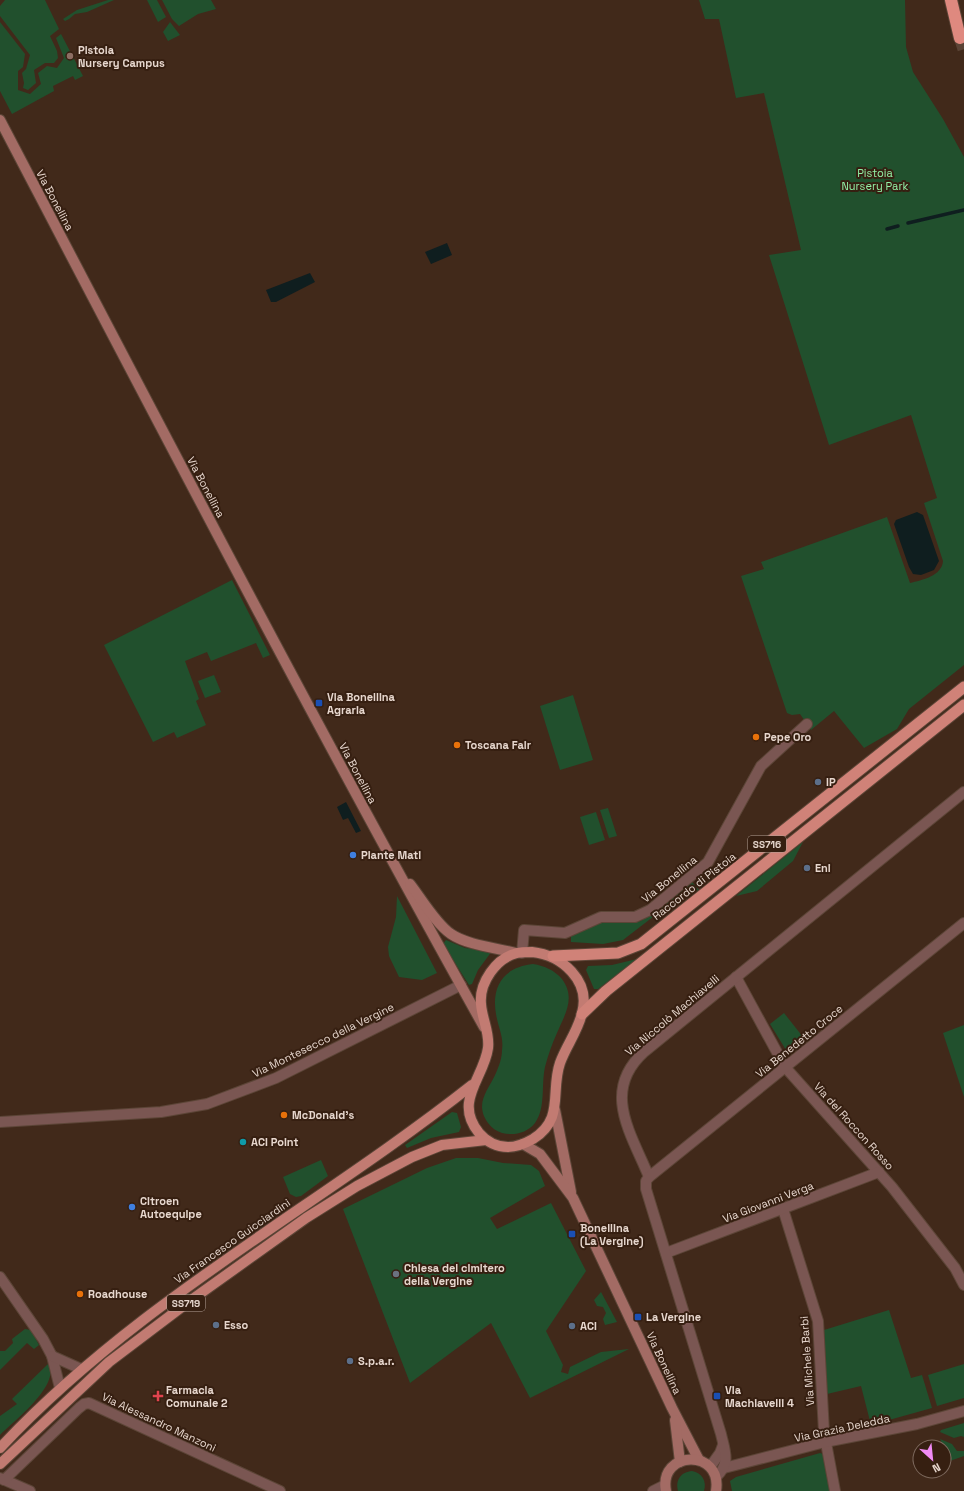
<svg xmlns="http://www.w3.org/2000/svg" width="964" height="1491" font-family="'Space Grotesk',sans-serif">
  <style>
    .green { fill: #21502d }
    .water { fill: #0f1e1f }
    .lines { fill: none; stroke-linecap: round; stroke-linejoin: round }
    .stream { stroke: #0f1e1f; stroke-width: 3.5 }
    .motorway-tunnel { stroke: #5a4335; stroke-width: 12; stroke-dasharray: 12 6; stroke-linecap: butt }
    .minor-casing { stroke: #5c4537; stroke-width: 12 }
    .secondary-casing { stroke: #5c4537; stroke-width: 12 }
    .primary-casing { stroke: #5c4537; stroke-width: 12 }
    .trunk-casing { stroke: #5c4537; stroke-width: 13 }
    .motorway-casing { stroke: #5c4537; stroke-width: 14 }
    .minor { stroke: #7a5652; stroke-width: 10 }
    .secondary { stroke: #a36b64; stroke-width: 10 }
    .primary { stroke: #c27b72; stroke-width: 10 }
    .trunk { stroke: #d08278; stroke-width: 11 }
    .motorway { stroke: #df897f; stroke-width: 12 }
    .education-dot { fill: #8d6e63; stroke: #361f11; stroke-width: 1.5 }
    .transit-dot { fill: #1a4fb4; stroke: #361f11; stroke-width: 1.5 }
    .food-dot { fill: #e8710a; stroke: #361f11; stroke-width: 1.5 }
    .service-dot { fill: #5c6f8a; stroke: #361f11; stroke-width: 1.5 }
    .shop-dot { fill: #3f7fe0; stroke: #361f11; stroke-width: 1.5 }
    .culture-dot { fill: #0f9aa8; stroke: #361f11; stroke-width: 1.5 }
    .worship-dot { fill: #6b7280; stroke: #361f11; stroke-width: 1.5 }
    .health-dot { fill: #e0444e; stroke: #361f11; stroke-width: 1.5 }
    .labels { text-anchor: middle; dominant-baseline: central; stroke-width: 4; stroke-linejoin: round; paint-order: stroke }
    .shield { fill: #361f11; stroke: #b2a095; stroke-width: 1 }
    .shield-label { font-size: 10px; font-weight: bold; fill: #e7d7ce }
    .poi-label { font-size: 11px; font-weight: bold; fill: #e7d7ce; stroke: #361f11; text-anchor: start }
    .park-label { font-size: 11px; fill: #92f1a7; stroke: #361f11 }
    .street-label { font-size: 11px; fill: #e7d7ce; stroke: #361f11 }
  </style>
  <rect width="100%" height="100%" fill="#41291a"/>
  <!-- green -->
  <g class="green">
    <polygon points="5,0 45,0 59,29 50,36 57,51 58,58 54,63 45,63 34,70 36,83 28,90 23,88 24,83 22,73 26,69 30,55 0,16 0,6"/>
    <polygon points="108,0 114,0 87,12 75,14 69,19 65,21 63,19 77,10"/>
    <polygon points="147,0 157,0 166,17 158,22"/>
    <polygon points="162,0 211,0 216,9 198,14 179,26 172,19"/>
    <path d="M699,0H905L906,47L913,72L943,119L964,157V665L909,709L897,729L864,748L834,711L811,730L800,714L792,715L787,713L741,576L764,569L761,562L887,517L910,583C922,580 942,576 943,561L924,503L937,498L911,415L829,445L769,255L801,250L764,93L736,98L719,19H705Z"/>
    <polygon points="0,22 25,54 23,67 18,71 18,90 30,94 41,84 38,73 47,66 57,68 64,58 56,38 61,34 83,76 75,80 73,76 53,86 54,91 12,114 0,91"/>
    <polygon points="170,22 180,35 168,41 163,32"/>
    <polygon points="232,580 270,655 263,658 256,643 211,661 207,652 185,661 199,699 196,701 206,725 177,738 174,732 153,742 104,645"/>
    <polygon points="214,675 221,692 205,698 198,681"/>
    <polygon points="573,695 593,760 560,770 540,706"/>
    <polygon points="608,808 617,836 609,838 600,810"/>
    <polygon points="596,812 605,840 589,845 580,817"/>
    <polygon points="803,842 793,861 757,891 736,896"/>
    <polygon points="692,882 699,890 684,893 623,940 603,944 571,942 571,936 591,924 605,921 629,923 641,921"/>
    <polygon points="397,896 437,973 422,980 399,977 389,956 388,947 396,917"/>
    <polygon points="446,940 465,948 492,951 478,970 472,984 469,985 443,944"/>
    <polygon points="637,959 598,989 594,989 586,970 588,966 612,965"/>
    <path d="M533,964C545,966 554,970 562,979C576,998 565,1014 557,1033C552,1044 548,1055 545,1067C541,1085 546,1108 535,1123C527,1133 514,1136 502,1133C496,1131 492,1128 488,1123C474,1103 488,1091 496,1073C499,1066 502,1058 502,1050C504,1037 498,1027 496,1014C491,986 504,967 533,964Z"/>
    <polygon points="784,1013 803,1037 786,1050 770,1024"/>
    <polygon points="964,1025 964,1097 943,1033"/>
    <polygon points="452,1112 457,1113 461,1127 459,1132 431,1138 407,1148 405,1145"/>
    <polygon points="456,1158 478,1158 503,1163 531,1165 539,1171 545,1186 490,1218 497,1229 551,1203 586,1271 546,1331 563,1365 561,1372 568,1374 570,1367 601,1352 629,1349 530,1398 491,1323 410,1383 343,1209 427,1168"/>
    <polygon points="321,1160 328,1176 301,1196 296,1197 290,1194 283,1177"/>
    <polygon points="601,1292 617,1322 605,1325 603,1319 606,1313 603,1307 597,1306 594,1300"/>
    <polygon points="889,1310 911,1378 922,1375 932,1408 871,1425 861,1386 827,1394 824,1330"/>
    <polygon points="25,1329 31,1330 39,1345 34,1349 27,1343 0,1370 0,1351 5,1351 13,1343 12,1339"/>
    <path d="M48,1364C62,1384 13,1422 0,1435V1416L17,1404L12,1399Z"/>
    <polygon points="964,1364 964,1398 937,1406 928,1375"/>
    <polygon points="964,1423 964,1437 961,1436 954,1438 940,1432 941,1430"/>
    <polygon points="940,1439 952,1444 957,1451 964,1451 964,1456 947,1462 944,1447"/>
    <polygon points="820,1453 823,1454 830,1491 732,1491 730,1481 736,1477"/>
    <path d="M692,1471C702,1473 707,1481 704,1491H678C675,1480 681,1472 692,1471Z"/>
  </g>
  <!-- water -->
  <g class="water">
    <polygon points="447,243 452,255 431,264 425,252"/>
    <polygon points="310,273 315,282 276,302 271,302 266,290"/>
    <polygon points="917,512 923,515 939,561 934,570 921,575 913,574 909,567 894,524 896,520"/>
    <polygon points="346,802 361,831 356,833 348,818 343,820 337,807"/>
  </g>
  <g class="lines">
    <!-- stream -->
    <g class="stream">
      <polyline points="908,223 964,210"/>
      <polyline points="887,229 898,226"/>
    </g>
    <!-- motorway-tunnel -->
    <polyline class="motorway-tunnel" points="960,38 964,51"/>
    <defs>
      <g id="minor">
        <polyline points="522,953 524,930 565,933 601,917 635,917 650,910 708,862 761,766 807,724"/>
        <polyline points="736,977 785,1067 892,1187 955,1268 964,1285"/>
        <polyline points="0,1122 161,1112 207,1104 276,1078 461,985"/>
        <path d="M649,1177C631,1133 601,1091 644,1052L964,792"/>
        <polyline points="783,1209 818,1321 824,1432 835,1491"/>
        <polyline points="666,1253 879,1172"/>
        <polyline points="0,1277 43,1339 52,1356 60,1388"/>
        <polyline points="52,1356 81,1369"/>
        <polyline points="710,1467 720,1453 723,1445"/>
        <polyline points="724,1468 825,1442 917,1424 964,1411"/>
        <path d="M716,1477C731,1463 725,1452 721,1434L646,1189V1181L649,1177L964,923"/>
        <polyline points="0,1478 30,1491"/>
        <polyline points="4,1480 79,1408 84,1404 89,1403 280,1491"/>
        <polyline points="653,1491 665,1485"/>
      </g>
      <g id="secondary">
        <path d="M0,120C159,424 317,728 484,1027"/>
        <path d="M410,884C421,898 436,924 451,934C467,945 497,948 516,953"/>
        <polyline points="555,1110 571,1192"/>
        <polyline points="523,1144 540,1154 573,1198 672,1408 699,1460"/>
        <polyline points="675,1420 680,1462"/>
        <path d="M666,1491C658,1450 723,1448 716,1491"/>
      </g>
      <g id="primary">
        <path d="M532,952C562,955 591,981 582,1013C578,1031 566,1046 560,1063C550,1092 565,1119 533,1139C526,1143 516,1147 508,1147C496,1147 486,1141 479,1133C453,1101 484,1078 488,1048C490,1033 482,1019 481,1004C479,983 496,958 517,953C521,952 527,952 532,952Z"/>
        <path d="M0,1448C137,1301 316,1208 472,1085"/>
        <polyline points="0,1464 109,1362 187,1303 306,1218 357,1186 412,1157 442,1145 486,1140"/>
      </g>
      <g id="trunk">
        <polyline points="553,956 618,953 641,944 964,687"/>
        <polyline points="582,1014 606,991 964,705"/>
      </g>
      <polyline id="motorway" points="951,0 960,38"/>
    </defs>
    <!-- minor casing -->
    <use href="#minor" class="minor-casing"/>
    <!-- secondary casing -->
    <use href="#secondary" class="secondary-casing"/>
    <!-- primary casing -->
    <use href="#primary" class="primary-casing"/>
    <!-- trunk casing -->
    <use href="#trunk" class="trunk-casing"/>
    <!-- motorway casing -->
    <use href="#motorway" class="motorway-casing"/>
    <!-- minor -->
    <use href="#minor" class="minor"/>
    <!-- secondary -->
    <use href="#secondary" class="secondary"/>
    <!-- primary -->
    <use href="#primary" class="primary"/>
    <!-- trunk -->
    <use href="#trunk" class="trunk"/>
    <!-- motorway -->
    <use href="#motorway" class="motorway"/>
  </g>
  <!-- markers -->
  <circle class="education-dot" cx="70" cy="56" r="4"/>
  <g class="transit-dot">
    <rect x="315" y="699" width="8" height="8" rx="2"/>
    <rect x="568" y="1230" width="8" height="8" rx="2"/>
    <rect x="634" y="1313" width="8" height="8" rx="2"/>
    <rect x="713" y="1392" width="8" height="8" rx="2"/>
  </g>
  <g class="food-dot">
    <circle cx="756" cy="737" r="4"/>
    <circle cx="457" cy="745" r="4"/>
    <circle cx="284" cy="1115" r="4"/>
    <circle cx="80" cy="1294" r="4"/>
  </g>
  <g class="service-dot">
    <circle cx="818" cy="782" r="4"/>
    <circle cx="807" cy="868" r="4"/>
    <circle cx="216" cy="1325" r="4"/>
    <circle cx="572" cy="1326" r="4"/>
    <circle cx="350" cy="1361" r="4"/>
  </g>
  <g class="shop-dot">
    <circle cx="353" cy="855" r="4"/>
    <circle cx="132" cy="1207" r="4"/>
  </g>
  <circle class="culture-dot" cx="243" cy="1142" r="4"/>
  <circle class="worship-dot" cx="396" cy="1274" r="4"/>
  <path class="health-dot" d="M156 1390h4v4h4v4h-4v4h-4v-4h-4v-4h4z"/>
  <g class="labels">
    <!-- shield labels -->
    <g class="shield">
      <rect x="748" y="836" width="38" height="16" rx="3"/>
      <rect x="167" y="1295" width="38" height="16" rx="3"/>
    </g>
    <g class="shield-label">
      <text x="767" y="844">SS716</text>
      <text x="186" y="1303">SS719</text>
    </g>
    <!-- poi labels -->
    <g class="poi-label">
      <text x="78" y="50">Pistoia<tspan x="78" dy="13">Nursery Campus</tspan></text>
      <text x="327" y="697">Via Bonellina<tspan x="327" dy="13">Agraria</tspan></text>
      <text x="764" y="737">Pepe Oro</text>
      <text x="465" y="745">Toscana Fair</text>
      <text x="826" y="782">IP</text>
      <text x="361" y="855">Piante Mati</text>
      <text x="815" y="868">Eni</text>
      <text x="292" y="1115">McDonald's</text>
      <text x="251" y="1142">ACI Point</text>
      <text x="140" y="1201">Citroen<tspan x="140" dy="13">Autoequipe</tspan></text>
      <text x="580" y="1228">Bonellina<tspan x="580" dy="13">(La Vergine)</tspan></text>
      <text x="404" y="1268">Chiesa del cimitero<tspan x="404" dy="13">della Vergine</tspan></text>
      <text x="88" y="1294">Roadhouse</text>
      <text x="646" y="1317">La Vergine</text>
      <text x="224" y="1325">Esso</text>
      <text x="580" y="1326">ACI</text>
      <text x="358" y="1361">S.p.a.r.</text>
      <text x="166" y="1390">Farmacia<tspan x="166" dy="13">Comunale 2</tspan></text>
      <text x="725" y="1390">Via<tspan x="725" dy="13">Machiavelli 4</tspan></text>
    </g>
    <!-- park labels -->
    <g class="park-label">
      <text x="875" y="173">Pistoia<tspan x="875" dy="13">Nursery Park</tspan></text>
    </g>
    <!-- street labels -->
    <g class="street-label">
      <text transform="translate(55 200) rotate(62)">Via Bonellina</text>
      <text transform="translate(206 487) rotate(62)">Via Bonellina</text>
      <text transform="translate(358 773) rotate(62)">Via Bonellina</text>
      <text transform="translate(669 879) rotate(-39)">Via Bonellina</text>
      <text transform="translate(694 886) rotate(-38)">Raccordo di Pistoia</text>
      <text transform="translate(672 1015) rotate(-40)">Via Niccolò Machiavelli</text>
      <text transform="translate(323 1040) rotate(-26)">Via Montesecco della Vergine</text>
      <text transform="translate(799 1041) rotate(-39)">Via Benedetto Croce</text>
      <text transform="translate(854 1126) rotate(48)">Via del Roccon Rosso</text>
      <text transform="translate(768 1202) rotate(-21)">Via Giovanni Verga</text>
      <text transform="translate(232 1241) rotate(-35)">Via Francesco Guicciardini</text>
      <text transform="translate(807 1361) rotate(-94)">Via Michele Barbi</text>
      <text transform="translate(664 1363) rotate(65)">Via Bonellina</text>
      <text transform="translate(159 1422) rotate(25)">Via Alessandro Manzoni</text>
      <text transform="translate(842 1428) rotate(-12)">Via Grazia Deledda</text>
    </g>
  </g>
  <!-- north arrow -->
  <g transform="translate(932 1459) rotate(153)"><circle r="19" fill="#361f11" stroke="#7d695d"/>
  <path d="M0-3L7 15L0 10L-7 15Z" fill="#f18bf5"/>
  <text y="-6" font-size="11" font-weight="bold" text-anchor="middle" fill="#e7d7ce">N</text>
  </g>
</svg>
